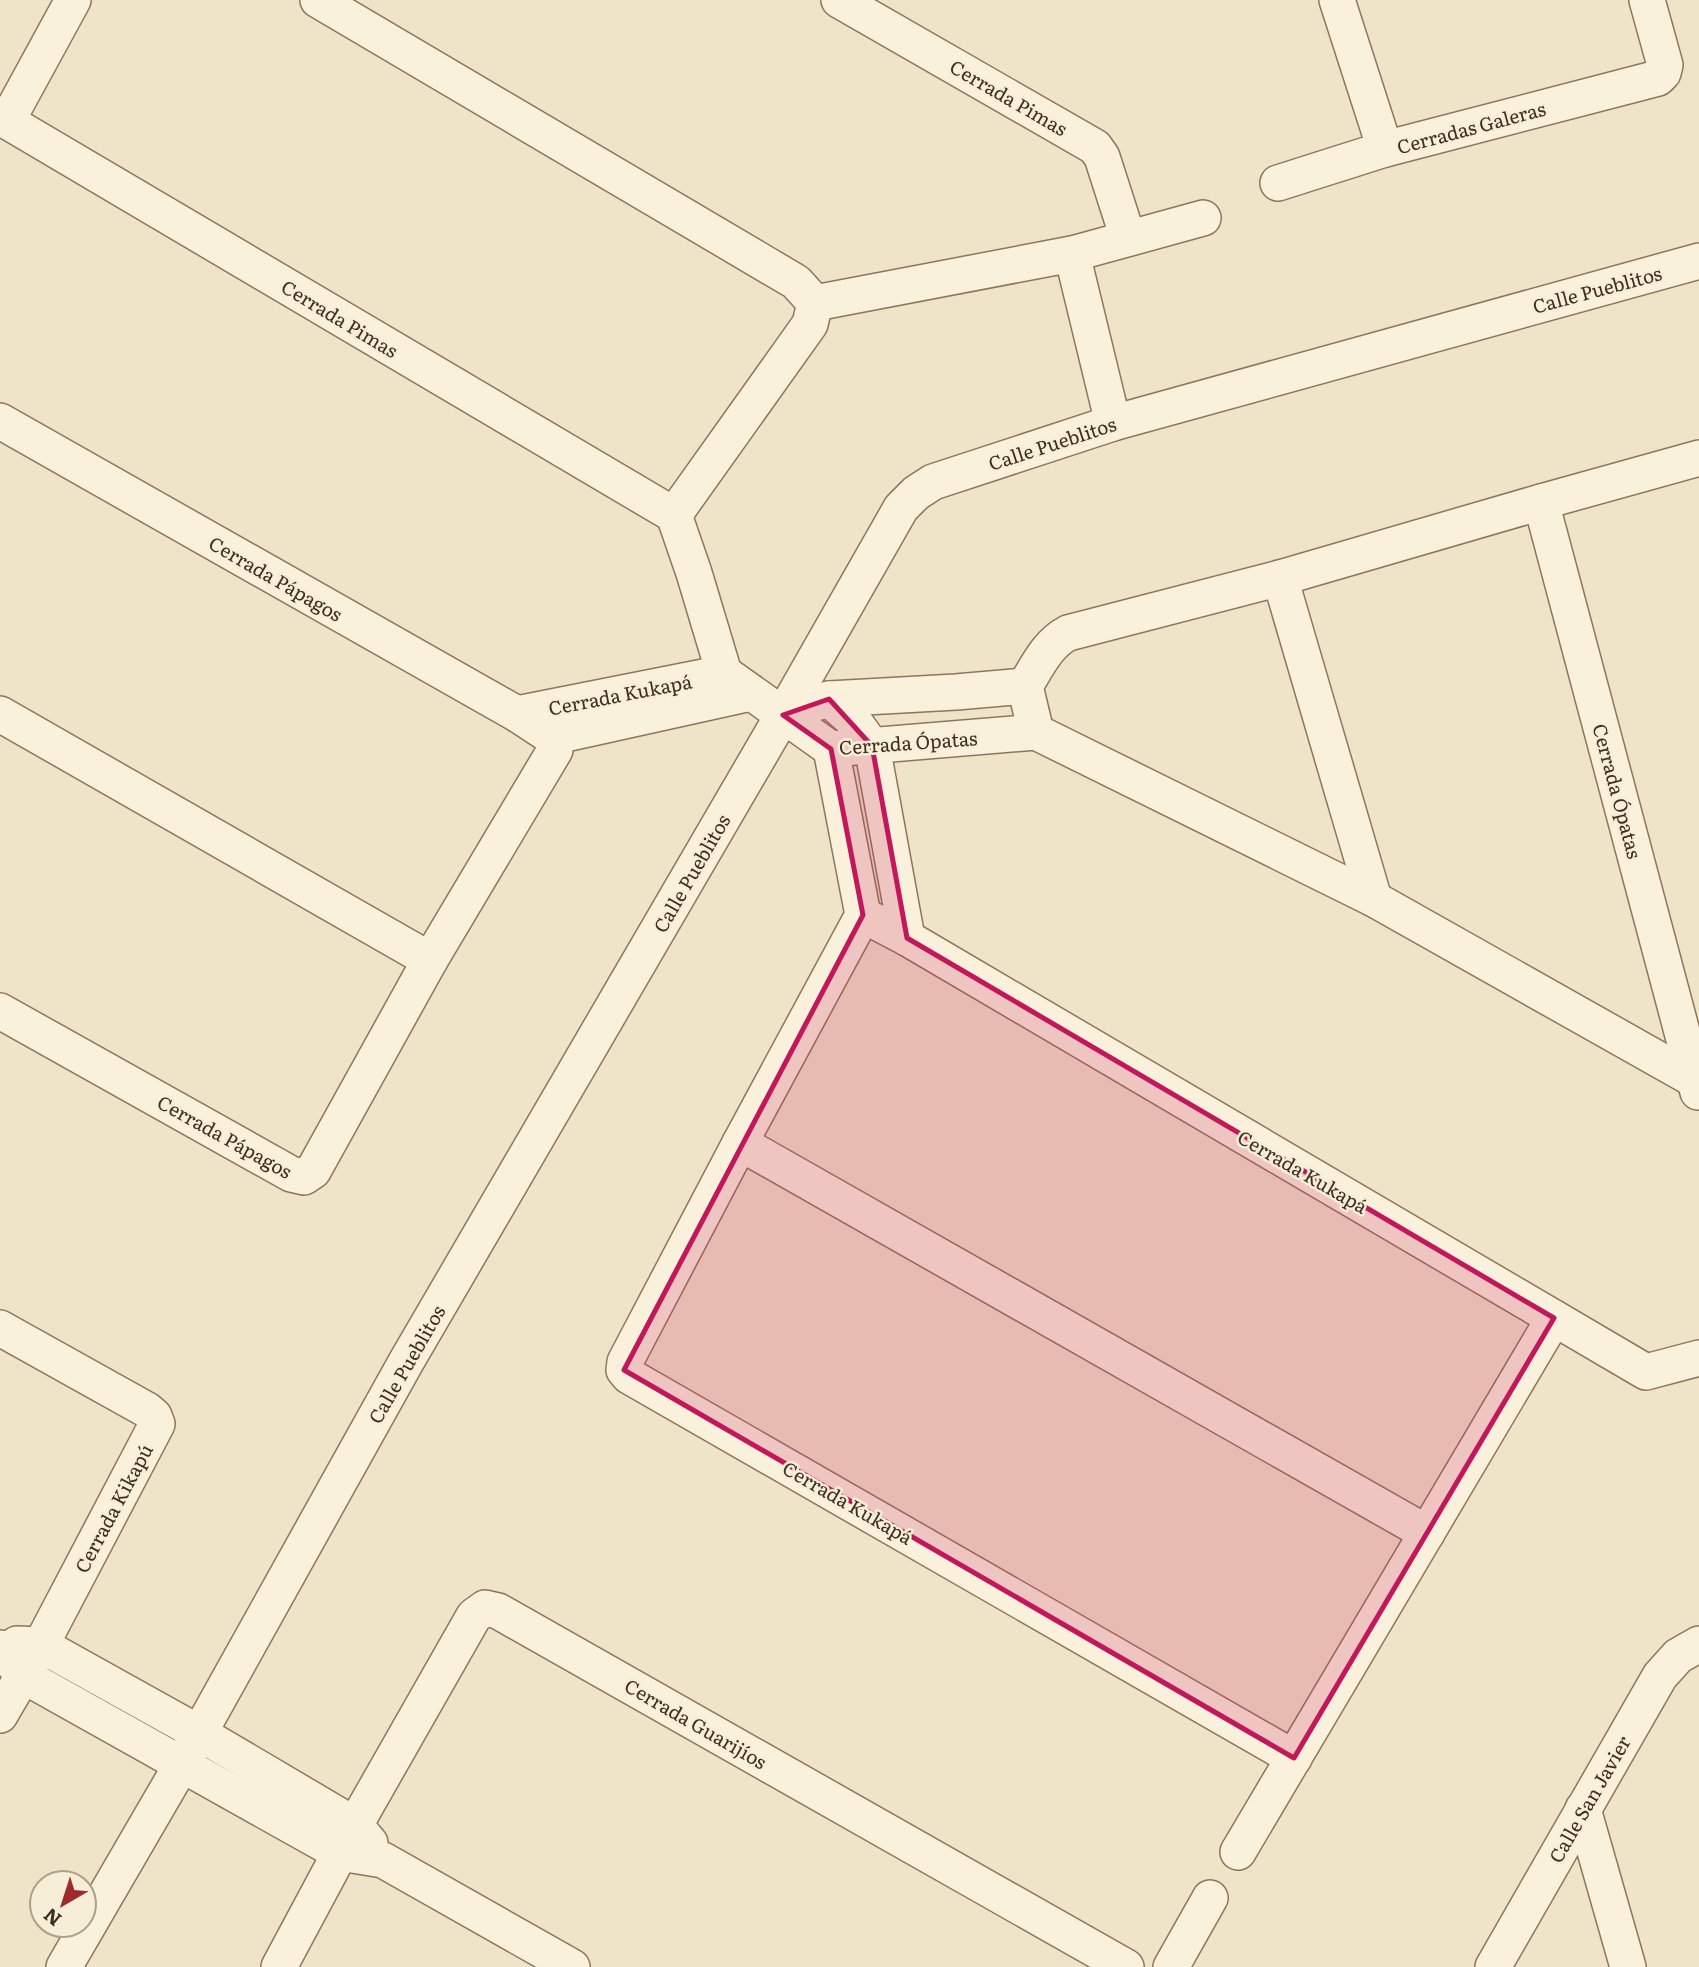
<svg xmlns="http://www.w3.org/2000/svg" width="1699" height="1967" font-family="Literata,serif">
  <style>
    .lines { fill: none; stroke-linecap: round; stroke-linejoin: round }
    .street-casing { stroke: #8d765c; stroke-width: 38 }
    .street { stroke: #faf1dc; stroke-width: 35 }
    .marked { fill: #c2185b; fill-opacity: 0.2; stroke: #c2185b; stroke-width: 5; stroke-linejoin: round }
    .labels { text-anchor: middle; dominant-baseline: central; stroke-width: 5; stroke-linejoin: round; paint-order: stroke }
    .street-label { font-size: 19px; fill: #3d2e20; stroke: #f7eed8 }
  </style>
  <rect width="100%" height="100%" fill="#f0e4c8"/>
  <g class="lines">
    <defs>
      <g id="street">
        <polyline points="318,0 796,282 815,303"/>
        <polyline points="839,0 1095,147 1102,157 1128,238"/>
        <polyline points="1337,0 1385,149"/>
        <polyline points="0,117 674,515 694,573 724,673"/>
        <polyline points="7,121 73,0"/>
        <polyline points="1278,183 1385,149 1658,78 1663,73 1665,65 1647,0"/>
        <polyline points="1072,254 1113,423"/>
        <polyline points="815,303 1072,254 1203,218"/>
        <polyline points="0,421 517,714 552,737 555,743 555,750 430,960 313,1171 304,1177 291,1174 0,1011"/>
        <polyline points="1541,502 1698,1092"/>
        <polyline points="674,515 810,324 815,303"/>
        <polyline points="1280,578 1374,899"/>
        <polyline points="724,673 831,749 1036,732"/>
        <polyline points="829,699 854,721 872,746 907,938"/>
        <polyline points="816,703 829,699 956,692 1025,686"/>
        <polyline points="0,714 430,960"/>
        <polyline points="517,714 724,673"/>
        <polyline points="552,737 751,693"/>
        <polyline points="831,749 863,915 740,1143 625,1362 624,1370 629,1376 1294,1758"/>
        <polyline points="863,915 907,938 1646,1372 1699,1358"/>
        <path d="M1695,1080L1374,899L1036,732L1025,686C1037,667 1047,644 1068,633L1280,578L1541,502L1699,458"/>
        <polyline points="740,1143 1427,1533"/>
        <polyline points="0,1328 147,1410 154,1416 157,1424 41,1645 0,1715"/>
        <polyline points="17,1644 41,1645 199,1733 355,1825 370,1843"/>
        <polyline points="0,1648 24,1676 340,1853 383,1860 572,1967"/>
        <polyline points="1583,1809 1628,1967"/>
        <polyline points="1238,1852 1554,1318"/>
        <polyline points="64,1967 182,1764 406,1362 783,715 901,508 916,493 933,482 1113,423 1699,261"/>
        <polyline points="279,1967 355,1825 474,1616 485,1608 498,1611 1126,1967"/>
        <polyline points="1171,1967 1210,1898"/>
        <polyline points="1493,1967 1660,1676 1678,1656 1699,1644"/>
      </g>
    </defs>
    <!-- street casing -->
    <use href="#street" class="street-casing"/>
    <!-- street -->
    <use href="#street" class="street"/>
  </g>
  <!-- marked area -->
  <path class="marked" d="M829,699L872,746L907,938L1554,1318L1294,1758L624,1370L863,915L831,749L783,715Z"/>
  <g class="labels">
    <!-- street labels -->
    <g class="street-label">
      <text transform="translate(1009 97) rotate(30)">Cerrada Pimas</text>
      <text transform="translate(1471 127) rotate(-15)">Cerradas Galeras</text>
      <text transform="translate(1597 289) rotate(-15)">Calle Pueblitos</text>
      <text transform="translate(340 318) rotate(31)">Cerrada Pimas</text>
      <text transform="translate(1052 443) rotate(-18)">Calle Pueblitos</text>
      <text transform="translate(276 578) rotate(30)">Cerrada Pápagos</text>
      <text transform="translate(620 694) rotate(-11)">Cerrada Kukapá</text>
      <text transform="translate(908 742) rotate(-4)">Cerrada Ópatas</text>
      <text transform="translate(1618 791) rotate(75)">Cerrada Ópatas</text>
      <text transform="translate(691 873) rotate(-60)">Calle Pueblitos</text>
      <text transform="translate(225 1136) rotate(29)">Cerrada Pápagos</text>
      <text transform="translate(1303 1171) rotate(30)">Cerrada Kukapá</text>
      <text transform="translate(406 1364) rotate(-60)">Calle Pueblitos</text>
      <text transform="translate(848 1502) rotate(30)">Cerrada Kukapá</text>
      <text transform="translate(113 1508) rotate(-62)">Cerrada Kikapú</text>
      <text transform="translate(696 1723) rotate(30)">Cerrada Guarijíos</text>
      <text transform="translate(1589 1799) rotate(-60)">Calle San Javier</text>
    </g>
  </g>
  <!-- north arrow -->
  <g transform="translate(63 1904) rotate(219)"><circle r="33" fill="#f7eed8" stroke="#ada18e" stroke-width="2"/>
  <path d="M0-5L12 26L0 18L-12 26Z" fill="#9e2a2b"/>
  <text y="-10" font-size="19" font-weight="bold" text-anchor="middle" fill="#3d2e20">N</text>
  </g>
</svg>
